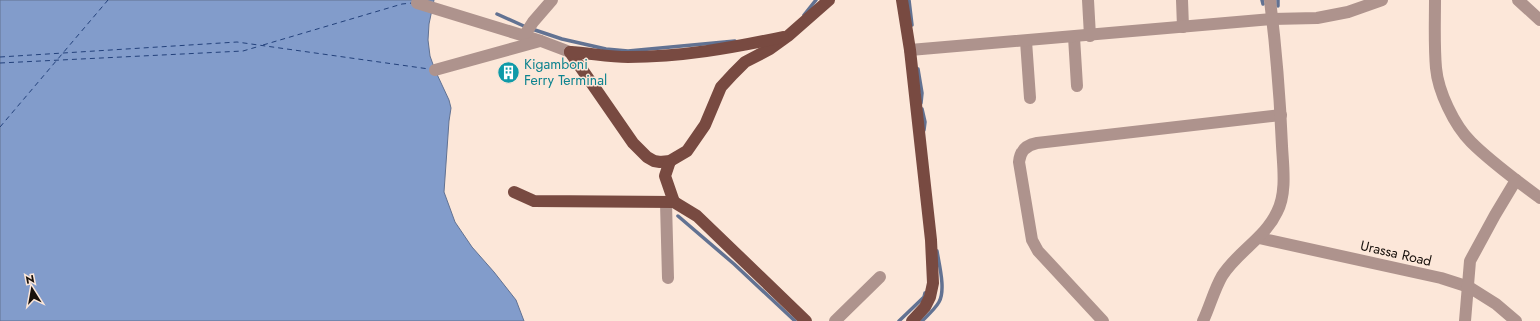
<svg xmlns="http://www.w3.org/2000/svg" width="1540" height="321" font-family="Jost,sans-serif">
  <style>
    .water { fill: #829ccb; stroke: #627292 }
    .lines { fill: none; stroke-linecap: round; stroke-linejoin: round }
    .stream { stroke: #627292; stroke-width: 3.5 }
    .ferry { stroke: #23417b; stroke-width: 1; stroke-dasharray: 5 4; stroke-linecap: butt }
    .minor { stroke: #ae938d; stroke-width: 12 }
    .major { stroke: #784a41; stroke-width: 12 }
    .labels { text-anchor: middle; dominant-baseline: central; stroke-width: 3; stroke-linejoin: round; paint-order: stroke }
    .culture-label { font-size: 14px; fill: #0d838f; stroke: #fce7d9; text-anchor: start }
    .street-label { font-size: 14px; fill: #18110c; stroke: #fce7d9 }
  </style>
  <rect width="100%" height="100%" fill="#fce7d9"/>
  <!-- water -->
  <polygon class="water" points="0,0 434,0 429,24 428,40 430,56 435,70 449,100 451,108 449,121 444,192 455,222 472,247 494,272 516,300 524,321 0,321"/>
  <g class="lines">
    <!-- stream -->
    <g class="stream">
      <polyline points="909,0 912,25"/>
      <polyline points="1262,0 1263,4"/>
      <polyline points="1278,0 1278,6"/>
      <polyline points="497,14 526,27"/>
      <polyline points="804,15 816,0"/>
      <polyline points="532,29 562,39 606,49 628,51 735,41"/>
      <polyline points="918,69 922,93 921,103"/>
      <polyline points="922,109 925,122 924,130"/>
      <polyline points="678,216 734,264 795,321"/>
      <polyline points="899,321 924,297 925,293"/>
      <path d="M922,321C928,315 935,309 939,302C946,290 939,264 937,251"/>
    </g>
    <!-- ferry -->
    <g class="ferry">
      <polyline points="263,45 402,4 412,3"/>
      <polyline points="0,57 237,42 429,69"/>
      <polyline points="0,63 243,51 260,46"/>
      <polyline points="0,127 108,0"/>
    </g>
    <!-- minor -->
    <g class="minor">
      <polyline points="1088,0 1090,36"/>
      <polyline points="1182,0 1183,27"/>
      <path d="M1435,0C1435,22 1434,45 1436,68C1438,91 1454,125 1471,142C1491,162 1517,181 1540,198"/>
      <polyline points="1518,0 1540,20"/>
      <polyline points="417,3 541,41 570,52"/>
      <polyline points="524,36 533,22 552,0"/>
      <polyline points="1074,37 1077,86"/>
      <polyline points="1026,41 1030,98"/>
      <polyline points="910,50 1272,19 1317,18 1348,12 1382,0"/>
      <polyline points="435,70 540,41"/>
      <polyline points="666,203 668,278"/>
      <polyline points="1259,238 1441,278 1469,287 1496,304 1516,321"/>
      <polyline points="835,321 880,277"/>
      <path d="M1103,321L1038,251L1032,240L1019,162C1020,151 1026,145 1037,143L1281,115"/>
      <path d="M1203,321C1210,306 1214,290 1222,276C1237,252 1265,238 1277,212C1287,193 1283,166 1282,146C1280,97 1276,48 1270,0"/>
      <polyline points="1465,321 1470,261 1495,215 1516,180"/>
    </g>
    <!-- major -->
    <g class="major">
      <polyline points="902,0 910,50 931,240 933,283 930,297 925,307 912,321"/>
      <polyline points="570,52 633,143 647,157 654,161 660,162 670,161 687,151 705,125 721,87 733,74 745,62 770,49 788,36 829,0"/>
      <path d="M570,52C589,53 609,57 628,57C681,57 732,48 783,37"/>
      <polyline points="670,161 665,176 674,202"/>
      <polyline points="514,192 534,201 674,202 697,216 806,321"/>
    </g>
  </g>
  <!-- icons -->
  <defs>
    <symbol id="building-disc" viewBox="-11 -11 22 22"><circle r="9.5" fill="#0f9aa8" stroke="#fce7d9"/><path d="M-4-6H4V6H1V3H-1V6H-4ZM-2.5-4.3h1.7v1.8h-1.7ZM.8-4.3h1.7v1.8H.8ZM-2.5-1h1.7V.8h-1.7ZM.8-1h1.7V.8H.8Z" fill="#fff"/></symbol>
  </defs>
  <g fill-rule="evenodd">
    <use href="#building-disc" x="496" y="60" width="25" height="25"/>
  </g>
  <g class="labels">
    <!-- culture labels -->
    <g class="culture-label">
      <text x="524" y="64">Kigamboni<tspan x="524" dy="16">Ferry Terminal</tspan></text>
    </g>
    <!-- street labels -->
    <g class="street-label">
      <text transform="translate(1396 253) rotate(13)">Urassa Road</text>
    </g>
  </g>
  <!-- north arrow -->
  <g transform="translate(32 289) rotate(349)" stroke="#fce7d9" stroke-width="3" paint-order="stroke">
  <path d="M0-3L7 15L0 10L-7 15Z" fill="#18110c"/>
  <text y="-6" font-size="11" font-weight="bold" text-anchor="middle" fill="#18110c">N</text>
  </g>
</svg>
